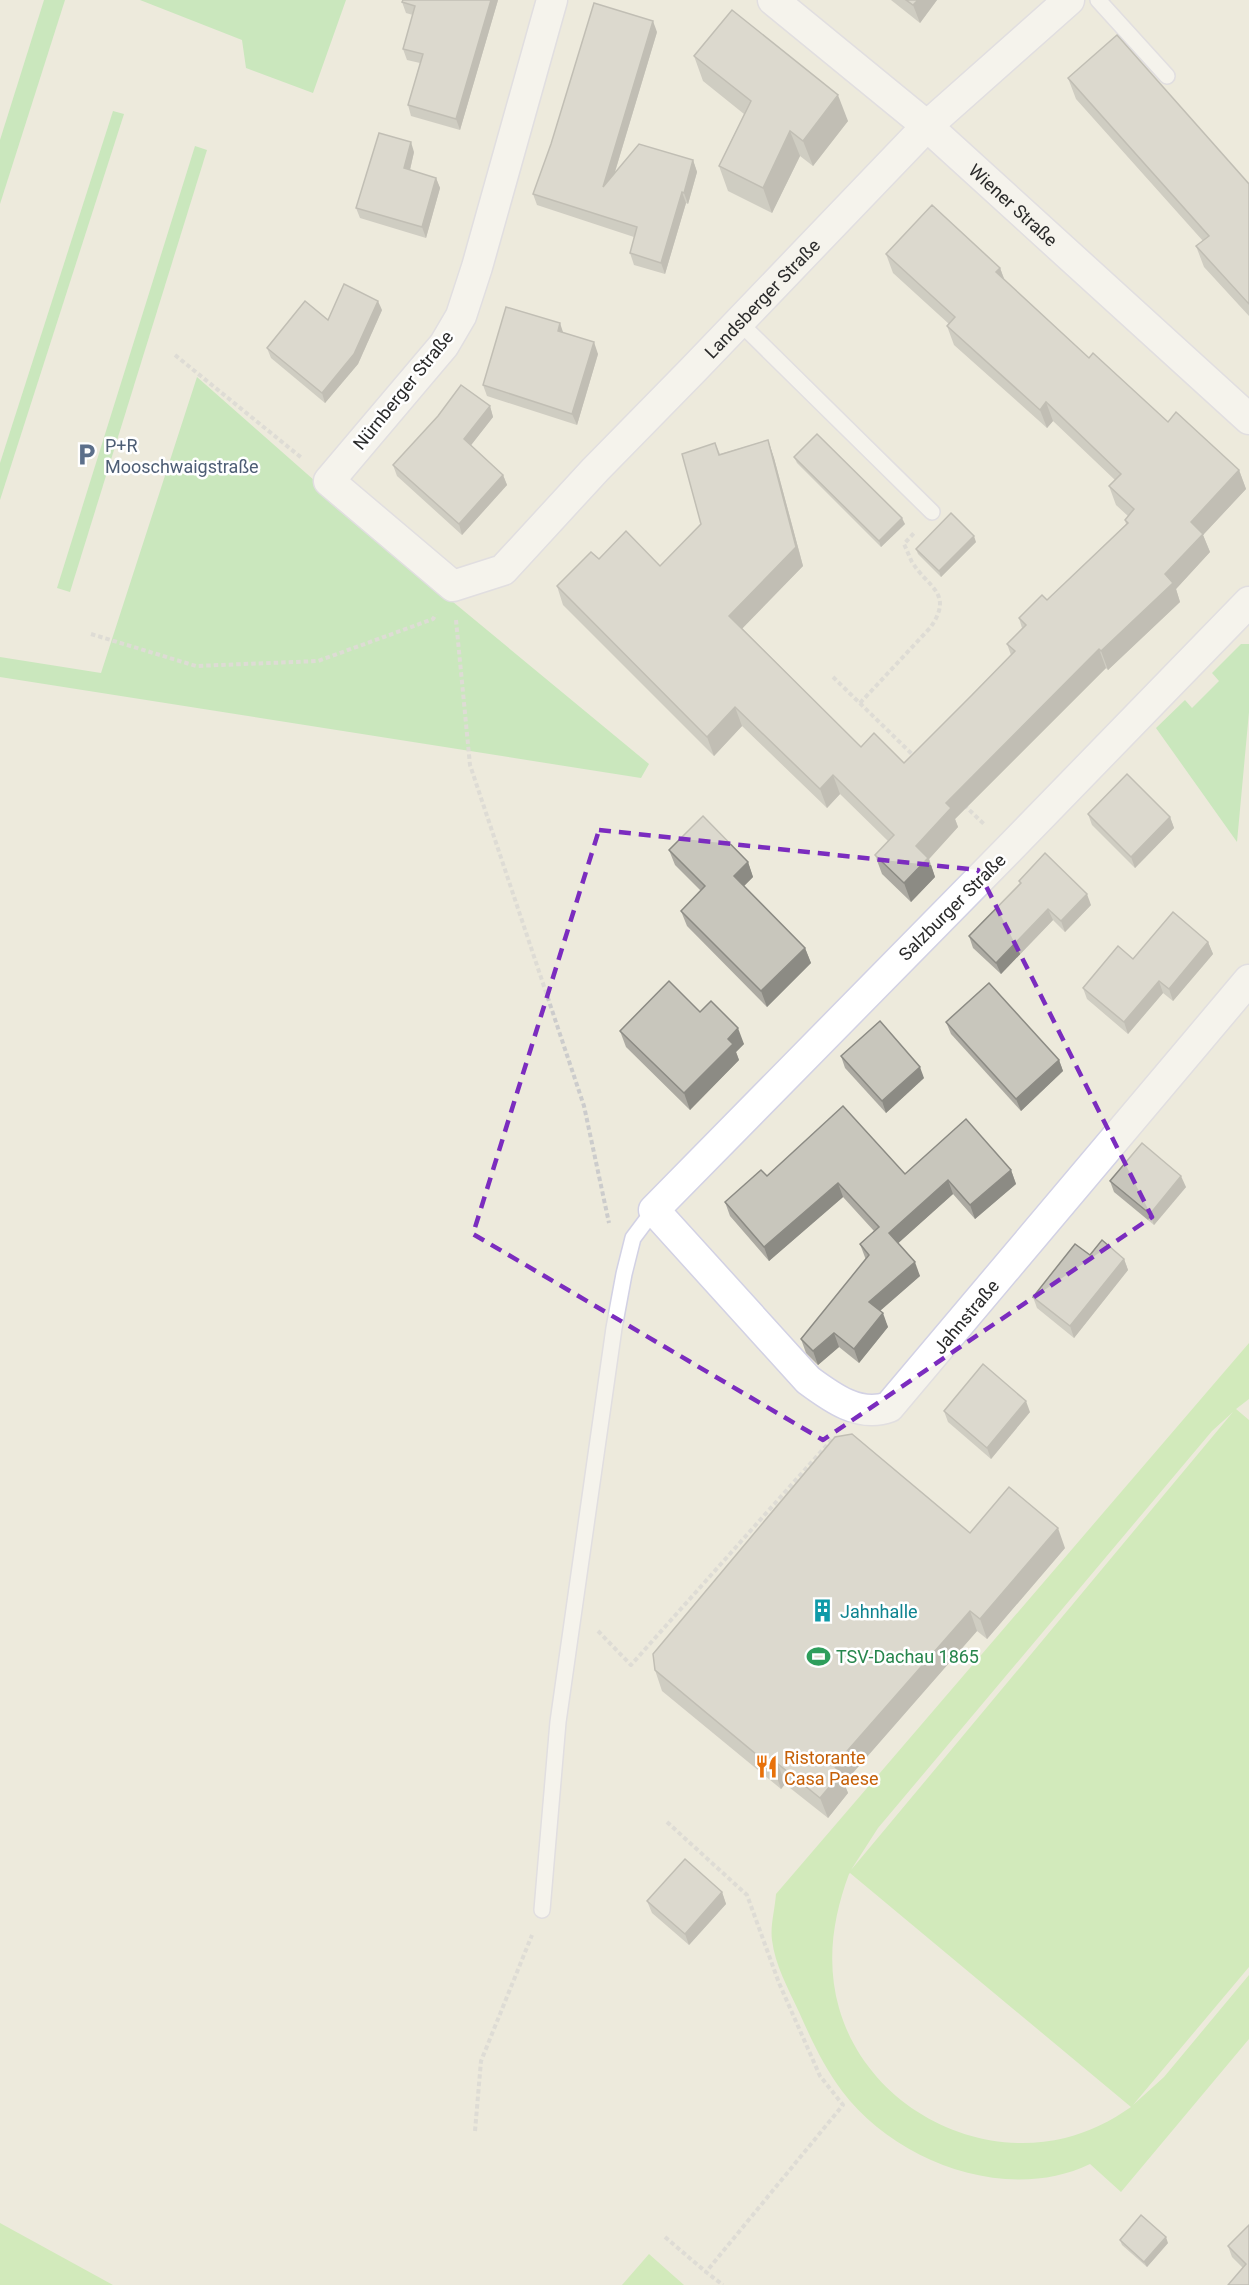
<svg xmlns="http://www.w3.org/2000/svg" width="1249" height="2285" font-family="Roboto,sans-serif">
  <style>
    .green { fill: #9fe597 }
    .pitch { fill: #b1ec93; fill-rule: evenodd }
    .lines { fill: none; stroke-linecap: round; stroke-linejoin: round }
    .service-casing { stroke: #d2d1e4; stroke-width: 18 }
    .minor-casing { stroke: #d2d1e4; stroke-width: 33 }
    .path { stroke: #ccc; stroke-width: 4; stroke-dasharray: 4.5 3; stroke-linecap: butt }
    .service { stroke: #fff; stroke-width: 15 }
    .minor { stroke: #fff; stroke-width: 30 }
    .wall { fill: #acaaa2 }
    .shaded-wall { fill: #8c8b84 }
    .building { fill: #c8c6bc; stroke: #8c8b84; stroke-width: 1.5 }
    .marked { fill: none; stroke: #7b2cbf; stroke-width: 4.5; stroke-dasharray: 12 8; stroke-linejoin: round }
    .labels { text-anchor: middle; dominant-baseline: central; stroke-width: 5; stroke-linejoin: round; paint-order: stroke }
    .street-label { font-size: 18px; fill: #2a2a2a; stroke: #fff }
    .service-label { font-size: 18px; fill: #4e5e75; stroke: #fff; text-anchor: start }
    .culture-label { font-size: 18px; fill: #0d838f; stroke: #fff; text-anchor: start }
    .leisure-label { font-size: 18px; fill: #27864d; stroke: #fff; text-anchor: start }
    .food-label { font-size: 18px; fill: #c56008; stroke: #fff; text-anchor: start }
  </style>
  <rect width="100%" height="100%" fill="#edeadc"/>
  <!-- green -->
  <g class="green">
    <polygon points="44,0 65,0 0,204 0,140"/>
    <polygon points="140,0 346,0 313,93 246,68 242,40"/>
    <polygon points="113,111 124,114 0,500 0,463"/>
    <polygon points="195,146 207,150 70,592 57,588"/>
    <polygon points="197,377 441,592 649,764 641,778 0,677 0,657 101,673"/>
    <polygon points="1241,644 1249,644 1249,712 1237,842 1156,728 1185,700 1192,708 1219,681 1212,673"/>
  </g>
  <!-- pitch -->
  <g class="pitch">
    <path d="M1249,1343V1399L1236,1409L1249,1420V1967L1133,2105L1164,2077L1249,1975V2039L1121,2192L1090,2164C1008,2204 895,2162 842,2091C824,2067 811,2039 799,2012C788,1988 775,1965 772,1940C770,1926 775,1909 776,1894ZM1233,1412L851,1870L878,1828L1212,1431ZM849,1874L850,1873L1131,2107C1111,2121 1089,2132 1065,2138C970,2161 866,2103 839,2008C826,1962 833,1917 849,1874Z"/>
    <polygon points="0,2223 113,2285 0,2285"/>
    <polygon points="649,2254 684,2285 622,2285"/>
  </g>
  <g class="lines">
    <defs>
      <g id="service">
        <polyline points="1098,0 1167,76"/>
        <polyline points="738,321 932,512"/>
        <polyline points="542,1910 558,1722 614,1328 624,1274 633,1238 654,1210"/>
      </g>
      <g id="minor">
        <path id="s1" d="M552,0L477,267L461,316L444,345L329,481L453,586L503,570L595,470L693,370L927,126L1069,0"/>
        <path id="s2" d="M773,0L927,126L1249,419"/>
        <path id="s3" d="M1249,602L1009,849L654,1210L808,1380C831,1397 859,1418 889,1407L1249,980"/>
      </g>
    </defs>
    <!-- service casing -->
    <use href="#service" class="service-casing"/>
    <!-- minor casing -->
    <use href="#minor" class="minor-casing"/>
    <!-- path -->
    <g class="path">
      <polyline points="175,355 303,459"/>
      <polyline points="456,620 470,765 584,1106 609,1223"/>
      <polyline points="91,634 196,666 318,661 433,619 436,614"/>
      <polyline points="833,677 916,758"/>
      <path d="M860,703L930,628C955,593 927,587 912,562C909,556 907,550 904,544L914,533"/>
      <polyline points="964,805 985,825"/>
      <polyline points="598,1631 631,1665 834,1437"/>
      <polyline points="667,1822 747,1895 779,1983 820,2076 843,2105 706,2272 723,2285"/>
      <polyline points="475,2131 481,2061 532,1935"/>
      <polyline points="665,2237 706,2272"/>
    </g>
    <!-- service -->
    <use href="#service" class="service"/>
    <!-- minor -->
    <use href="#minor" class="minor"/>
  </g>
  <!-- wall -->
  <g class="wall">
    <polygon points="403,0 498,0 460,130 411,116 408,105 420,63 407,60 403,49 413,15 406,13 402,2"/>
    <polygon points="891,0 937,0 920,23"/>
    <polygon points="657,32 615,172 693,160 697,172 688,204 686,203 665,274 634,265 630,253 634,237 537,205 533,194"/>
    <polygon points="694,56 848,121 813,166 800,156 772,213 728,191 719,166 744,114 703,81"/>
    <polygon points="1068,78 1249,184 1249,316 1204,267 1196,246 1203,241 1076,99"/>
    <polygon points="414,152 410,170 436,178 440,188 426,238 360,218 356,208"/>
    <polygon points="886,254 1000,268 1005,281 1089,358 1168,422 1239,470 1246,489 1203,535 1210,552 1176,589 1180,602 1108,670 1106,668 955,819 958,827 929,859 935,877 911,902 882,874 875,855 888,841 840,794 827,808 742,726 714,756 563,605 557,586 599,559 660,566 701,524 715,443 720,454 768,440 774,458 803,566 742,628 861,747 904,763 1011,655 1007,644 1022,628 1019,618 1047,600 1126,524 1125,520 1128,516 1116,505 1109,486 1115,480 1053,421 1047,428 954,345 947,326 949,324 893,273"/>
    <polygon points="382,310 358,364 325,403 271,358 267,348 328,320"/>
    <polygon points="564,333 598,354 577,425 487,396 483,385"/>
    <polygon points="490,406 493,417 471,445 503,475 507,485 462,535 397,476 393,465"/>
    <polygon points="794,457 905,524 881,547 797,463"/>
    <polygon points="976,542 941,577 918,554 916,549"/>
    <polygon points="1088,814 1170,817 1174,828 1135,868 1092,825"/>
    <polygon points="669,850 748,862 753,877 744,886 805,948 811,963 767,1007 687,926 681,911 701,891 675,865"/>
    <polygon points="1019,881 1091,905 1065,932 1053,920 1001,974 973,948 969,936 1020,883"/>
    <polygon points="1208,942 1213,954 1173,1001 1163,993 1128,1034 1087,999 1083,988 1133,959"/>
    <polygon points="700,1012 744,1044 736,1052 739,1060 690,1110 626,1047 620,1031"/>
    <polygon points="946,1022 1059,1060 1063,1071 1021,1111 951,1034"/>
    <polygon points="841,1056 924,1078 886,1113 845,1068"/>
    <polygon points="1011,1170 1016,1184 975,1219 953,1194 898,1243 920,1276 880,1311 888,1327 859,1363 839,1347 818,1365 806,1353 801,1339 866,1260 860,1244 874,1231 843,1197 769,1261 730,1216 725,1202 767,1176 905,1174"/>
    <polygon points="1110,1181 1186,1187 1154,1225 1114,1192"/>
    <polygon points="1090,1255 1124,1259 1128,1270 1074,1338 1037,1308 1033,1297"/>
    <polygon points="944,1411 1030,1412 991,1459 948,1422"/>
    <polygon points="970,1533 1065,1548 987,1639 977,1631 844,1783 848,1793 828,1818 785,1784 781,1789 662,1691 655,1670"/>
    <polygon points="722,1892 726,1904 689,1945 652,1913 647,1901"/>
    <polygon points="1249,2225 1249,2285 1243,2268 1232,2257 1228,2246"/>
    <polygon points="1120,2240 1168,2243 1147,2267 1122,2245"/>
  </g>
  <!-- shaded-wall -->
  <g class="shaded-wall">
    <polygon points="491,0 498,0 460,130 456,119"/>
    <polygon points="918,0 937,0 920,23 913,5"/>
    <polygon points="653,21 657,32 607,198 603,187"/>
    <polygon points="838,95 848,121 813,166 803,141"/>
    <polygon points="790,131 800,156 772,213 763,188"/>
    <polygon points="411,142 414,152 408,178 404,168"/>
    <polygon points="693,160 697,172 688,204 684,193"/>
    <polygon points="436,178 440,188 426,238 422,227"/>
    <polygon points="682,192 686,203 665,274 661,263"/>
    <polygon points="1000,268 1007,287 996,272"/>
    <polygon points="378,301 382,310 358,364 325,403 322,393"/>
    <polygon points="560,323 564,335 558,331"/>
    <polygon points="594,342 598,354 577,425 572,414"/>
    <polygon points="1046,402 1053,421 1047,428 1040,410"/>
    <polygon points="490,406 493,417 468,449 464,439"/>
    <polygon points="768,440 774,458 803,566 736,635 729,616"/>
    <polygon points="1239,470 1246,489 1203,535 1210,552 1176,589 1180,602 1108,670 1101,651 1191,522"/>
    <polygon points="503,475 507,485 462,535 459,524"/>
    <polygon points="902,518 905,524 881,547 879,541"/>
    <polygon points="974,536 976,542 941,577 939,571"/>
    <polygon points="1099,649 1106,668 955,819 958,827 929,859 935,877 911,902 904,883 916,846 946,803"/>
    <polygon points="735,707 742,726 714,756 707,737"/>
    <polygon points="833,775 840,794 827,808 820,789"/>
    <polygon points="1170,817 1174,828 1135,868 1131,857"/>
    <polygon points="748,862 753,877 739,891 734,876"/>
    <polygon points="1087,894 1091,905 1065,932 1061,921"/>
    <polygon points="1048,909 1053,920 1001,974 996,963"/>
    <polygon points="1208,942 1213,954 1173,1001 1169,989"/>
    <polygon points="805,948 811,963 767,1007 761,991"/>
    <polygon points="1159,981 1163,993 1128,1034 1124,1022"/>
    <polygon points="738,1028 744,1044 736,1052 739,1060 690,1110 684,1093 728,1039"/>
    <polygon points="1059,1060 1063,1071 1021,1111 1016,1099"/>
    <polygon points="920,1067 924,1078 886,1113 882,1101"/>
    <polygon points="1011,1170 1016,1184 975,1219 970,1205"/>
    <polygon points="1181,1176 1186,1187 1154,1225 1150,1214"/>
    <polygon points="948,1180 953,1194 894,1247 889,1233"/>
    <polygon points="838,1183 843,1197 769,1261 764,1247"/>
    <polygon points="1124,1259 1128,1270 1074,1338 1070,1326"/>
    <polygon points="915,1262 920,1276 874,1316 869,1302"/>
    <polygon points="883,1313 888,1327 859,1363 854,1349"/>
    <polygon points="834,1333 839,1347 818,1365 813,1351"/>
    <polygon points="1026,1401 1030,1412 991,1459 987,1448"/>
    <polygon points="1058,1528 1065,1548 987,1639 980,1619"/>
    <polygon points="970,1611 977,1631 844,1783 848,1793 828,1818 820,1798 834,1766"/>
    <polygon points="778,1764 785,1784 781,1789 774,1769"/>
    <polygon points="722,1892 726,1904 689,1945 685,1934"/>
    <polygon points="1166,2237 1168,2243 1147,2267 1144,2262"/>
  </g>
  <!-- building -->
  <g class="building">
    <polygon points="403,0 491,0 456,119 408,105 423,54 403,49 415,6 402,2"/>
    <polygon points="906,0 918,0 913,5"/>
    <polygon points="594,3 653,21 603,187 639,144 693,160 684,193 682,192 661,263 630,253 637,227 533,194 551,144"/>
    <polygon points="732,10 838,95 803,141 790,131 763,188 719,166 751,101 694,56"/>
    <polygon points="1117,35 1249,184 1249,304 1196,246 1209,236 1068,78"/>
    <polygon points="379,133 411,142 404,168 436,178 422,227 356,208"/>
    <polygon points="932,205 1000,268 996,272 1089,358 1093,353 1168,422 1176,412 1239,470 1191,522 1203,534 1165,574 1173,583 1101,651 1099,649 946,803 951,808 916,846 928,858 904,883 875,855 894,835 833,775 820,789 735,707 707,737 557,586 591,552 599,559 626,531 660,566 701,524 682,454 715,443 719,455 768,440 796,547 729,616 861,747 874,733 904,763 972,695 1015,651 1007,644 1026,625 1019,618 1042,595 1047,600 1128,523 1125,520 1134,509 1109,486 1121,474 1046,402 1040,410 947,326 955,317 886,254"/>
    <polygon points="344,284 378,301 354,354 322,393 267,348 305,301 328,320"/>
    <polygon points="506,307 560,323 558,331 594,342 572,414 483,385"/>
    <polygon points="461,385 490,406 464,439 503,475 459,524 393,465 438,416"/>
    <polygon points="817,434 902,518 879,541 794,457"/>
    <polygon points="951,513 974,536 939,571 916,549"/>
    <polygon points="1127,774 1170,817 1131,857 1088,814"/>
    <polygon points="703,816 748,862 734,876 805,948 761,991 681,911 705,886 669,850"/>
    <polygon points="1045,853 1087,894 1061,921 1048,909 996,963 969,936 1021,883 1019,881"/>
    <polygon points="1173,912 1208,942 1169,989 1159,981 1124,1022 1083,988 1118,946 1133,959"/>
    <polygon points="669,981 700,1012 711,1001 738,1028 728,1039 733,1044 684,1093 620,1031"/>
    <polygon points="989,983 1059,1060 1016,1099 946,1022"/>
    <polygon points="880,1021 920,1067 882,1101 841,1056"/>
    <polygon points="843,1106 905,1174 966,1119 1011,1170 970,1205 948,1180 889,1233 915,1262 869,1302 883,1313 854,1349 834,1333 813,1351 801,1339 869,1255 860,1244 879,1227 838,1183 764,1247 725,1202 761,1170 767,1176"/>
    <polygon points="1142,1143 1181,1176 1150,1214 1110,1181"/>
    <polygon points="1102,1240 1124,1259 1070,1326 1033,1297 1075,1244 1090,1255"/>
    <polygon points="983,1364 1026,1401 987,1448 944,1411"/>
    <polygon points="852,1434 970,1533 1009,1487 1058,1528 980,1619 970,1611 834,1766 841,1773 820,1798 778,1764 774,1769 655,1670 653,1654 835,1437"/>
    <polygon points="685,1859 722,1892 685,1934 647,1901"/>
    <polygon points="1141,2215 1166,2237 1144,2262 1120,2240"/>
    <polygon points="1249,2225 1249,2285 1228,2285 1246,2264 1228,2246"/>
  </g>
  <!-- marked area -->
  <path d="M0 0H1249V2285H0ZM599,830L978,870L1152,1217L823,1440L473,1234Z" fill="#edeadc" fill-opacity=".55" fill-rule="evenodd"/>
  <path class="marked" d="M599,830L978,870L1152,1217L823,1440L473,1234Z"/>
  <!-- icons -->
  <defs>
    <symbol id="parking-bare" viewBox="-9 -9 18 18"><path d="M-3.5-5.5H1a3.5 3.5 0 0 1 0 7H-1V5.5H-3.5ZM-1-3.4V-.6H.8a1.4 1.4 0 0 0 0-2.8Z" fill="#5c6f8a" stroke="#fff" stroke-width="2.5" paint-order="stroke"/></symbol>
    <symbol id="building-bare" viewBox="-9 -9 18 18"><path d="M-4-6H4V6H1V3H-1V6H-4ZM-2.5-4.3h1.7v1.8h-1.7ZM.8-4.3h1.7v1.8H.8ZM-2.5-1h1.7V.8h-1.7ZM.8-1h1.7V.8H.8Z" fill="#0f9aa8" stroke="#fff" stroke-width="2.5" paint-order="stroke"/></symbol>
    <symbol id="stadium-bare" viewBox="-9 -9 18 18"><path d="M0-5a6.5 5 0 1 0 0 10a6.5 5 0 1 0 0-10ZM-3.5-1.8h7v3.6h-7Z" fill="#2e9e5b" stroke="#fff" stroke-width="2.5" paint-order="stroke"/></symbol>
    <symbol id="restaurant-bare" viewBox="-9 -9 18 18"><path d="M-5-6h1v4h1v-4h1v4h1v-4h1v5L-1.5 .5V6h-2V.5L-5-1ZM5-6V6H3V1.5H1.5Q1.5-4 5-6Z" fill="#e8710a" stroke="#fff" stroke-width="2.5" paint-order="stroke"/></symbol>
  </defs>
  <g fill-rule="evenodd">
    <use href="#parking-bare" x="70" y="438" width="33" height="33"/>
    <use href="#building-bare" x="806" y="1594" width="33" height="33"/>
    <use href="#stadium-bare" x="802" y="1640" width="33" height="33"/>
    <use href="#restaurant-bare" x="750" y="1750" width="33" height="33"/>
  </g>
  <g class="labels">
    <!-- street labels -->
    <g class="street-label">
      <text stroke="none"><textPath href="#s2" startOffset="316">Wiener Straße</textPath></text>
      <text stroke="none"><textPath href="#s1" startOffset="1131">Landsberger Straße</textPath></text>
      <text transform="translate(403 390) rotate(-51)">Nürnberger Straße</text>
      <text transform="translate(952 907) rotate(-45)">Salzburger Straße</text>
      <text stroke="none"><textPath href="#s3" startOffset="1288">Jahnstraße</textPath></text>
    </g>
    <!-- service labels -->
    <g class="service-label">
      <text x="105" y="445">P+R<tspan x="105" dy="21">Mooschwaigstraße</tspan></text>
    </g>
    <!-- culture labels -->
    <g class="culture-label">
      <text x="840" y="1611">Jahnhalle</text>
    </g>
    <!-- leisure labels -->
    <g class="leisure-label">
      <text x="836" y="1656">TSV-Dachau 1865</text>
    </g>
    <!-- food labels -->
    <g class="food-label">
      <text x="784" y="1757">Ristorante<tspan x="784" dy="21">Casa Paese</tspan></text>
    </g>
  </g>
</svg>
